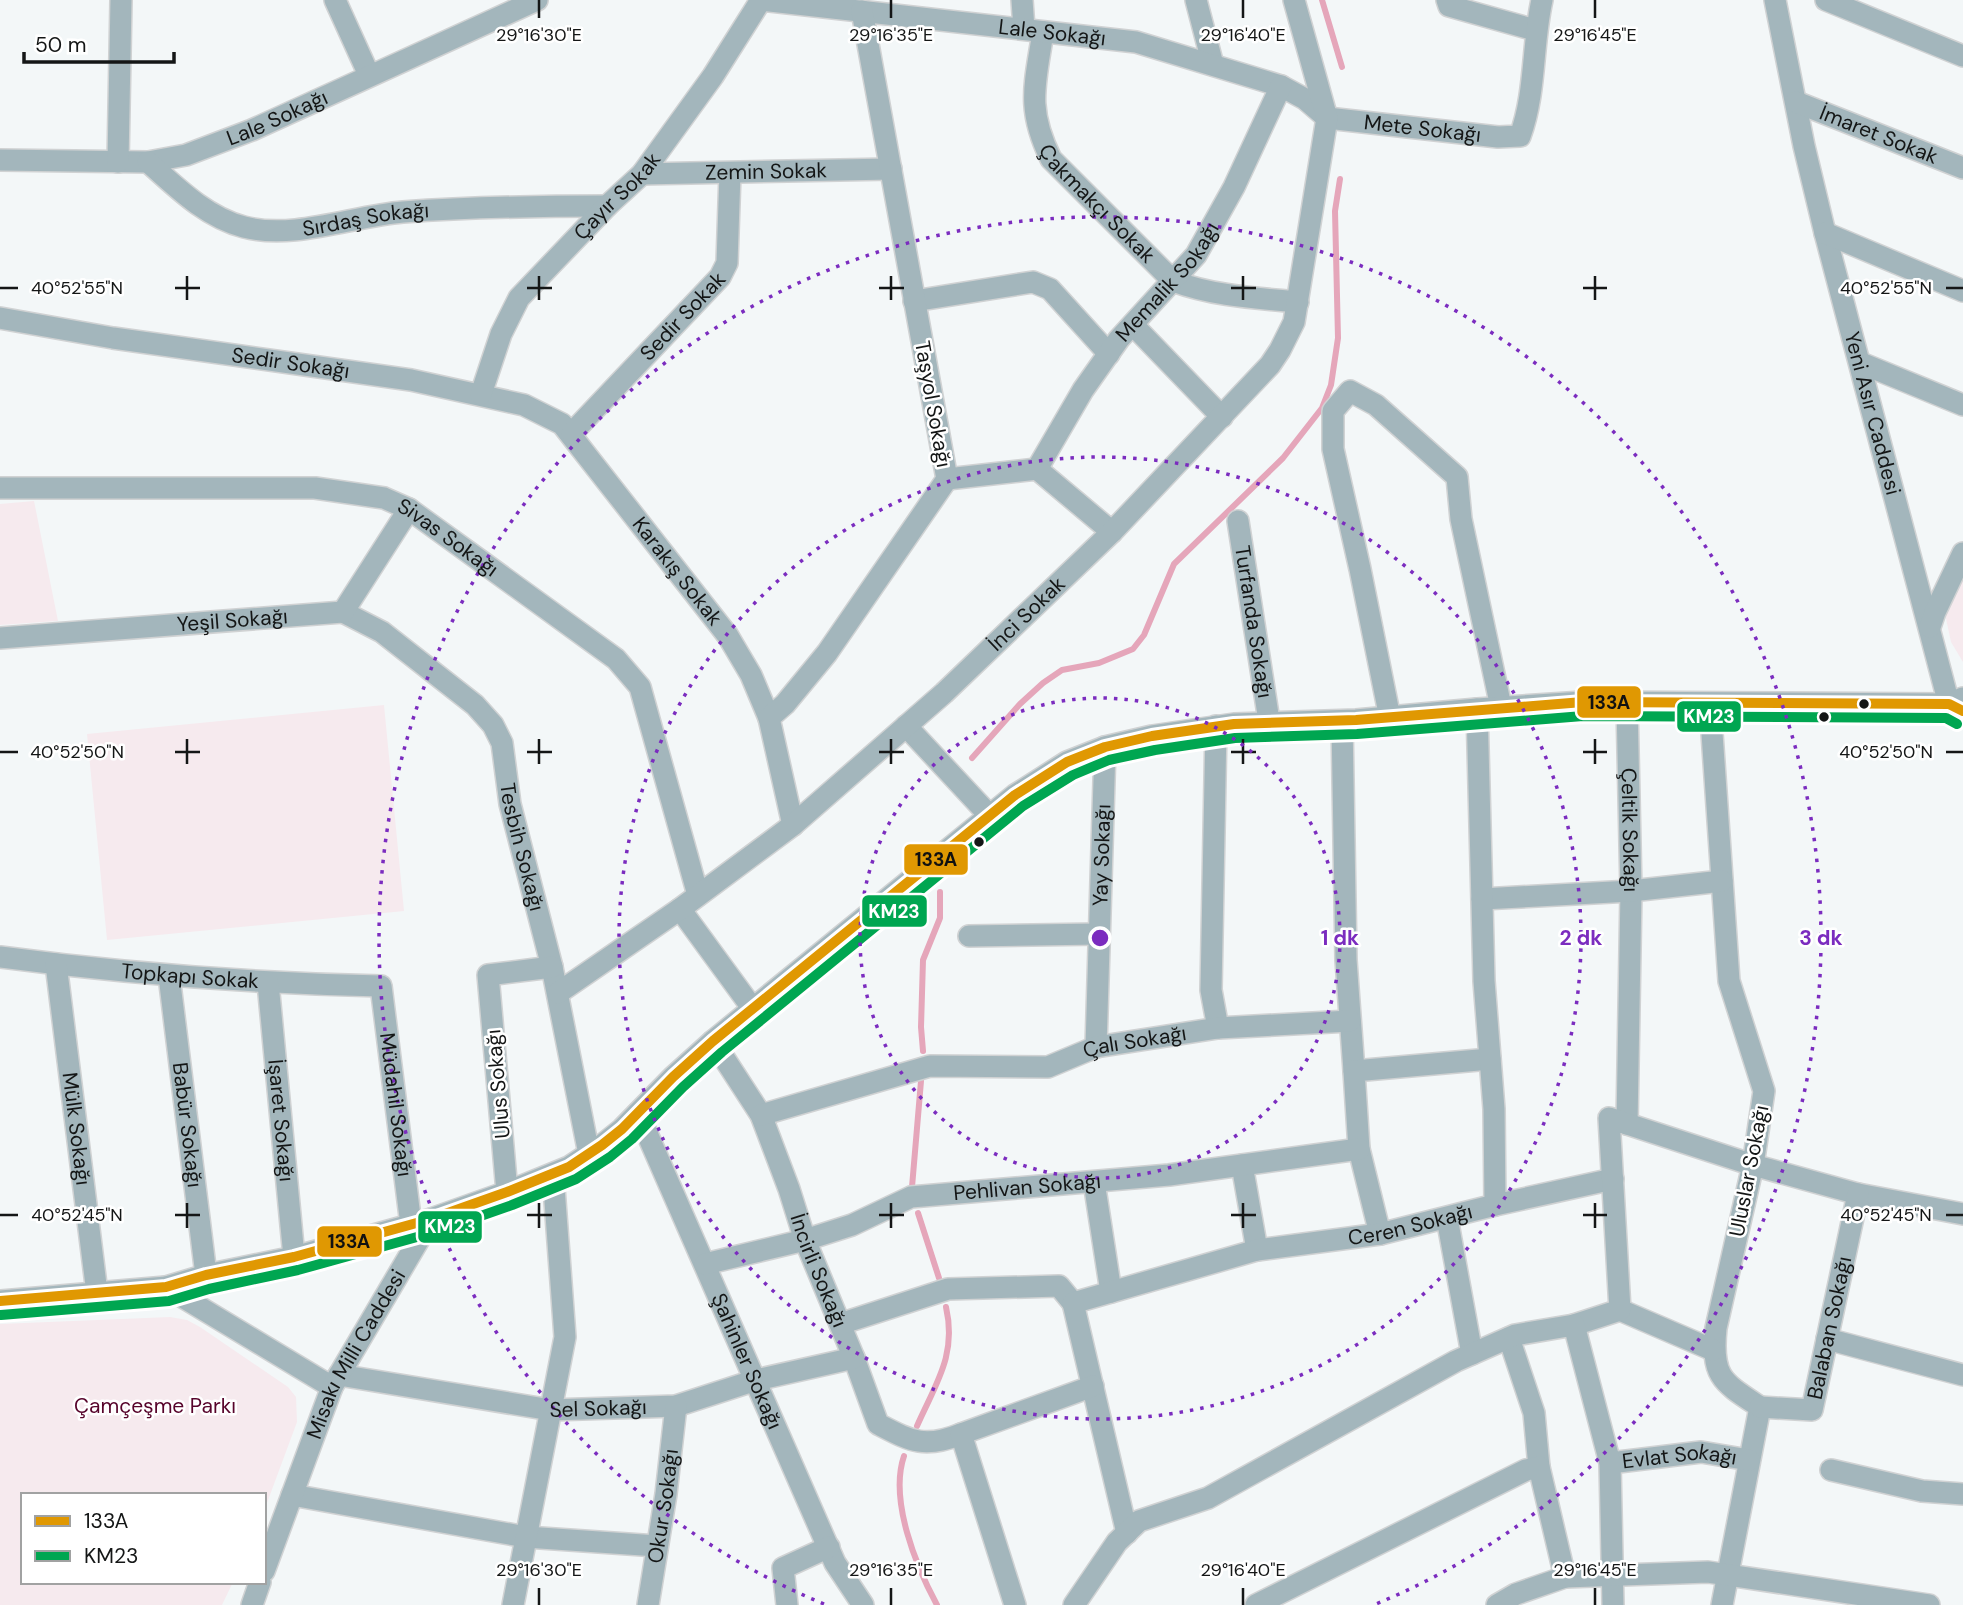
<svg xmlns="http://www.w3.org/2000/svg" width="1963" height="1605" font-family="'DM Sans',sans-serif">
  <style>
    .green { fill: #f6eaee }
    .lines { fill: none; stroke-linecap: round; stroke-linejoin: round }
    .stream { stroke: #e5a6ba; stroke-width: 6 }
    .minor-casing { stroke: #d0d2d3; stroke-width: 24 }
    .minor { stroke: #a3b6bc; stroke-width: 21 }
    .bus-1-casing { stroke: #fff; stroke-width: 16 }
    .bus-2-casing { stroke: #fff; stroke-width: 16 }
    .bus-1 { stroke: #e09802; stroke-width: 10 }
    .bus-2 { stroke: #00a651; stroke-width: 10 }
    .ticks { fill: none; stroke: #141616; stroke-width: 2.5 }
    .ring { fill: none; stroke: #7b2cbf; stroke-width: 3.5; stroke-dasharray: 3.5 7 }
    .bus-dot { fill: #141616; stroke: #fff; stroke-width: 2.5 }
    .labels { text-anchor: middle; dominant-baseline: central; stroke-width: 5; stroke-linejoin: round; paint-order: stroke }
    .street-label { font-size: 21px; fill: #141616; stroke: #fff }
    .park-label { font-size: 21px; fill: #57042b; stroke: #fff }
    .ticks-label { font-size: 18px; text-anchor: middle; fill: #141616; stroke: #fff; stroke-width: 5; stroke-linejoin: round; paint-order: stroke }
    .centre { fill: #7b2cbf; stroke: #fff; stroke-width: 3.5 }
    .ring-label { font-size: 21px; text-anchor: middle; font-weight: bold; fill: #7b2cbf; stroke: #fff; stroke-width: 5; stroke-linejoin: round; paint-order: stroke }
    .line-badge { stroke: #fff; stroke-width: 2.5 }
    .badge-label { font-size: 19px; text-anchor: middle; font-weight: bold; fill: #fff }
    .pale-badge-label { font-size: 19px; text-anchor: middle; font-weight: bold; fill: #111 }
  </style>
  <rect width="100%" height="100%" fill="#f3f7f8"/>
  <!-- green -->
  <g class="green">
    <polygon points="34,501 58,621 0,625 0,504"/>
    <polygon points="1963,572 1963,662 1951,642 1945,614"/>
    <polygon points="384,705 404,911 107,940 87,734"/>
    <polygon points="170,1317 187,1320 200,1327 288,1387 296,1397 297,1422 264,1511 264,1495 23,1495 23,1582 233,1582 222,1605 0,1605 0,1324"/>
  </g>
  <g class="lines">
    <!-- stream -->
    <g class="stream">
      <polyline points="1322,0 1342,67"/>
      <polyline points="972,758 1020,704 1043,683 1062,670 1099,663 1133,649 1144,635 1174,564 1283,458 1322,408 1331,385 1338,338 1335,211 1340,179"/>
      <polyline points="923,1051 921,1027 923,960 940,918 940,892"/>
      <polyline points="912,1187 921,1081"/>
      <polyline points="918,1213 939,1278"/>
      <path d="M917,1426C936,1383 957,1355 946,1307"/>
      <path d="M904,1456C889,1500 916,1566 937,1605"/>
    </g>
    <defs>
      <g id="minor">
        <polyline points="335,0 369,75"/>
        <polyline points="1022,0 1024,29"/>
        <polyline points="1196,0 1213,65"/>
        <polyline points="1447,0 1449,6 1535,30"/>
        <path id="s1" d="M1775,0L1804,146L1825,233L1949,704"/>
        <polyline points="1826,0 1963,56"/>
        <path id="s2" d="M1043,32C1035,85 1026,108 1051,159L1173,281C1213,296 1255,298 1298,302"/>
        <path id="s3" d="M1796,102L1963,168"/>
        <path id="s4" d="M1327,118L1498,137L1520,136C1536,93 1532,45 1542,0"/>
        <path id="s5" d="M0,160L148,162L186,155L252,130L537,0"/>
        <polyline points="118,162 121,0"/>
        <path id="s6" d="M148,162C177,188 206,217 244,227C294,240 353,216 403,212C471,207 539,206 607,206"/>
        <path id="s7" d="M642,174L891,169"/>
        <polyline points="1825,233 1963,291"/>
        <polyline points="914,301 1033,282 1050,289 1109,354"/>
        <path id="s8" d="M0,318L113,338L411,380L524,405L562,424L728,636L751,675L769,718"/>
        <polyline points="1133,325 1222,417"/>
        <polyline points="1861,363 1963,405"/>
        <path id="s9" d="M481,394L501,334L519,298L607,206L642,174L713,76L761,0L1136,42L1281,86L1305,99L1327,118"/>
        <path id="s10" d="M572,433L720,277L727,263L730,173"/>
        <path id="s11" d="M1037,469L1083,390L1119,339L1196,255L1234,187L1281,86"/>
        <polyline points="947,479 1037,469 1112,532"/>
        <path id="s12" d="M0,488H315L384,498L409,509L616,659L640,687L698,895"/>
        <path id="s13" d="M1238,521L1269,721"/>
        <path id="s14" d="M343,612L382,632L475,705L493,725L502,743L510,804L552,967L589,1154"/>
        <polyline points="1930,627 1935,612 1963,553"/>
        <path id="s15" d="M0,638L343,612L409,509"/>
        <path id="s16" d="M1627,704L1631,891L1627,1124"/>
        <path d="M1710,704L1729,981L1764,1091L1753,1165L1716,1328C1711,1377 1722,1382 1760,1407L1722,1605"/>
        <polyline points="1390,718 1360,569 1333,449 1333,411 1350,391 1376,405 1457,477 1461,519 1501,707"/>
        <polyline points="1342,721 1346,960 1354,1071"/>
        <polyline points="906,726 989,815"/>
        <polyline points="1216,726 1211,990 1218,1028"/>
        <polyline points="793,825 769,718 785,704 827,653 947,479 862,11"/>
        <polyline points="1482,899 1631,891 1722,881"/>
        <polyline points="680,909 753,1009"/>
        <polyline points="969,936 1099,934"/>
        <path id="s17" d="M0,957C127,974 253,983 381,986L411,1225"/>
        <path id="s18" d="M56,964L97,1293"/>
        <path id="s19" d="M169,976L206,1275"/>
        <path id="s20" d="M268,983L294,1257"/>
        <path id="s21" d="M558,993L680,909L793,825L944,693L1112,532L1270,365L1280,350L1294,322L1327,118L1294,0"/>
        <path id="s22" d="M713,1041L761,1115L789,1189L805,1240L854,1358L878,1424C911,1441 924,1449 961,1434"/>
        <path id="s23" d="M1096,1047L1105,747"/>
        <path id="s24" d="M638,1113L835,1563L863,1605"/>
        <path id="s25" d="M761,1115L930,1066L1048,1067L1096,1047L1218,1028L1350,1021"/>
        <polyline points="1242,1165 1257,1250"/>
        <polyline points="1094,1182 1111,1292"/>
        <polyline points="507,1192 488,975 552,967"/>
        <polyline points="1495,1205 1613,1179"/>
        <polyline points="1447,1218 1472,1354"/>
        <polyline points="1380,1234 1359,1149 1354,1071 1490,1059"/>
        <path id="s26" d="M705,1264L805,1240L852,1225L911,1197L1169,1175L1359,1149"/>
        <polyline points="166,1287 332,1387"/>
        <polyline points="0,1301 166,1287 206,1275 294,1257 431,1219 507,1192 569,1167 602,1145 622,1129 673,1077 713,1041 1015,795 1067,762 1105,747 1152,736 1234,724 1356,720 1477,709 1583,702 1949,704 1963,698"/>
        <polyline points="1620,1310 1713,1350"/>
        <polyline points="840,1324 948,1289 1059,1286 1073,1303"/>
        <polyline points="1574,1325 1620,1310 1609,1118 1753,1165 1858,1194 1963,1214"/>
        <polyline points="1509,1338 1534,1413 1539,1467"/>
        <polyline points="1827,1339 1963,1375"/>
        <path id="s27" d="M339,1375L551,1410L676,1406L756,1380L854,1358"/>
        <path id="s28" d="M1760,1407L1812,1410L1858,1194"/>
        <path id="s29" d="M1610,1463L1701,1452L1749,1460"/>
        <polyline points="1831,1470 1922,1491 1963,1494"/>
        <polyline points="292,1495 526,1537 657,1546"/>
        <path id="s30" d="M1127,1533L1073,1303L1257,1250L1380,1234L1495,1205L1494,1109L1484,981L1477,709"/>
        <path id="s31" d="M264,1571L332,1387L431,1219"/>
        <polyline points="252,1605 260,1582"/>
        <polyline points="513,1605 565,1337 553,1174"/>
        <path id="s32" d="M648,1605L666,1494L676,1406"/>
        <polyline points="787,1605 783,1568 829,1547"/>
        <polyline points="1015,1605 961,1434 1093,1386"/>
        <polyline points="1074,1605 1117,1542 1139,1521 1208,1498 1456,1361 1515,1335 1574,1325 1610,1463 1613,1605"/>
        <polyline points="1256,1605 1526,1470 1539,1467 1565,1577 1708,1572 1929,1605"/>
        <polyline points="1497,1605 1516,1594 1565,1577"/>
      </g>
    </defs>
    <!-- minor casing -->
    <use href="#minor" class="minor-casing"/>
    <!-- minor -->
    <use href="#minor" class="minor"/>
    <defs>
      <polyline id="bus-1" points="0,1301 166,1287 206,1275 294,1257 431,1219 507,1192 569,1167 602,1145 622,1129 673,1077 713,1041 1015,795 1067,762 1105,747 1152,736 1234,724 1356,720 1583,702 1949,704 1963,711"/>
      <polyline id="bus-2" points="1,1315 169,1301 209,1289 298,1270 435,1232 512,1205 576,1179 610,1157 632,1139 683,1087 722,1052 1023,806 1073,775 1109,760 1155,750 1235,738 1357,734 1583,716 1946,718 1957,724"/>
    </defs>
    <!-- bus-1 casing -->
    <use href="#bus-1" class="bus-1-casing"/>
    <!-- bus-2 casing -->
    <use href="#bus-2" class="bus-2-casing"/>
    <!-- bus-1 -->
    <use href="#bus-1" class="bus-1"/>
    <!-- bus-2 -->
    <use href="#bus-2" class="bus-2"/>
  </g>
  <!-- ticks -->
  <path class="ticks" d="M539,0V18M891,0V18M1243,0V18M1595,0V18M187,276V300M539,276V300M891,276V300M1243,276V300M1595,276V300M0,288H18M175,288H200M527,288H552M879,288H904M1231,288H1256M1583,288H1607M1946,288H1963M187,739V764M539,739V764M891,739V764M1243,739V764M1595,739V764M0,752H18M175,752H200M527,752H552M879,752H904M1231,752H1256M1583,752H1607M1946,752H1963M187,1203V1228M539,1203V1228M891,1203V1228M1243,1203V1228M1595,1203V1228M0,1215H18M175,1215H200M527,1215H552M879,1215H904M1231,1215H1256M1583,1215H1607M1946,1215H1963M539,1588V1605M891,1588V1605M1243,1588V1605M1595,1588V1605"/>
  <!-- distance rings -->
  <g class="ring">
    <circle cx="1100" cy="938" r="240"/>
    <circle cx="1100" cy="938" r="481"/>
    <path d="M824 1604A721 721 0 1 1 1376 1604"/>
  </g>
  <!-- markers -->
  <g class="bus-dot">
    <circle cx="1864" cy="704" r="6"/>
    <circle cx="1824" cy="717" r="6"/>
    <circle cx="979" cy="842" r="6"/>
  </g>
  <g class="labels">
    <!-- street labels -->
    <g class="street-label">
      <text stroke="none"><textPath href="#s9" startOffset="782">Lale Sokağı</textPath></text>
      <text stroke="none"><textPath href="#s5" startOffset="285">Lale Sokağı</textPath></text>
      <text stroke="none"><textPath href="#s4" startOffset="96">Mete Sokağı</textPath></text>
      <text stroke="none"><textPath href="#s3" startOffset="89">İmaret Sokak</textPath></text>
      <text stroke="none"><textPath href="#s7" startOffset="124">Zemin Sokak</textPath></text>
      <text stroke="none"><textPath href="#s9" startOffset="245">Çayır Sokak</textPath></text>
      <text stroke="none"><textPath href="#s2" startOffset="194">Çakmakçı Sokak</textPath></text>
      <text stroke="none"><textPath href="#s6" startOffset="240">Sırdaş Sokağı</textPath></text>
      <text stroke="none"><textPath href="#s11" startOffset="229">Memalik Sokağı</textPath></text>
      <text stroke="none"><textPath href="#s10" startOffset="161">Sedir Sokak</textPath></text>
      <text stroke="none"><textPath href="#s8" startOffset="294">Sedir Sokağı</textPath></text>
      <text transform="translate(933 404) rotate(80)">Taşyol Sokağı</text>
      <text stroke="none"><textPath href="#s1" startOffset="425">Yeni Asır Caddesi</textPath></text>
      <text stroke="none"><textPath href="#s12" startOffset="460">Sivas Sokağı</textPath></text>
      <text stroke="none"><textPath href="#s8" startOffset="761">Karakış Sokak</textPath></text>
      <text stroke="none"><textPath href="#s21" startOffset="604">İnci Sokak</textPath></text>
      <text stroke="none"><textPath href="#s15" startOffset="233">Yeşil Sokağı</textPath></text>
      <text stroke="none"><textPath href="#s13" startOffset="102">Turfanda Sokağı</textPath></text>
      <text stroke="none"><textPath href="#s16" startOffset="126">Çeltik Sokağı</textPath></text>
      <text stroke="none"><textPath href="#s14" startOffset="315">Tesbih Sokağı</textPath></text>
      <text stroke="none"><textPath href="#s23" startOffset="192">Yay Sokağı</textPath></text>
      <text stroke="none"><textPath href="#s17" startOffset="191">Topkapı Sokak</textPath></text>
      <text stroke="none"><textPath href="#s25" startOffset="385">Çalı Sokağı</textPath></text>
      <text transform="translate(498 1084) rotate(-95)">Ulus Sokağı</text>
      <text stroke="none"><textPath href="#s17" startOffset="502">Müdahil Sokağı</textPath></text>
      <text stroke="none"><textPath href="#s20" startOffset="138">İşaret Sokağı</textPath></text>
      <text stroke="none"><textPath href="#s19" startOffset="150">Babür Sokağı</textPath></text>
      <text stroke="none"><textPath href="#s18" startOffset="166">Mülk Sokağı</textPath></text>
      <text transform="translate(1749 1171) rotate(-79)">Uluslar Sokağı</text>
      <text stroke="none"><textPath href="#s26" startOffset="334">Pehlivan Sokağı</textPath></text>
      <text stroke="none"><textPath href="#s30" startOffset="583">Ceren Sokağı</textPath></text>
      <text stroke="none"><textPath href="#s22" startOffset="254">İncirli Sokağı</textPath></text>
      <text stroke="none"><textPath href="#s28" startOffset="136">Balaban Sokağı</textPath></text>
      <text stroke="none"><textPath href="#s31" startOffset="236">Misakı Milli Caddesi</textPath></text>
      <text stroke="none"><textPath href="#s24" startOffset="271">Şahinler Sokağı</textPath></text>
      <text stroke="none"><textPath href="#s27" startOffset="262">Sel Sokağı</textPath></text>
      <text stroke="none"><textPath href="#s29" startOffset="70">Evlat Sokağı</textPath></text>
      <text stroke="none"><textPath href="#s32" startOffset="100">Okur Sokağı</textPath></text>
    </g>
    <!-- park labels -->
    <g class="park-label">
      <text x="155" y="1406">Çamçeşme Parkı</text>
    </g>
  </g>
  <g class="ticks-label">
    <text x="539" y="41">29°16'30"E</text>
    <text x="891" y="41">29°16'35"E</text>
    <text x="1243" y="41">29°16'40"E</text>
    <text x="1595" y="41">29°16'45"E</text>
    <text x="77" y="294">40°52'55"N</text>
    <text x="1886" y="294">40°52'55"N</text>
    <text x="77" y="758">40°52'50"N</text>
    <text x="1886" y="758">40°52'50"N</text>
    <text x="77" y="1221">40°52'45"N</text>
    <text x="1886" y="1221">40°52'45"N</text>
    <text x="539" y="1576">29°16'30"E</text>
    <text x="891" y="1576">29°16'35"E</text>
    <text x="1243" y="1576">29°16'40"E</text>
    <text x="1595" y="1576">29°16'45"E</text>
  </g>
  <circle cx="1100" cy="938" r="10" class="centre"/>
  <g class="ring-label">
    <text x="1340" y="945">1 dk</text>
    <text x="1581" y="945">2 dk</text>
    <text x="1821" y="945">3 dk</text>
  </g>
  <g class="line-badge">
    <rect x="1576" y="685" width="66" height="34" rx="7" fill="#e09802"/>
    <rect x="1676" y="700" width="66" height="33" rx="7" fill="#00a651"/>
    <rect x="903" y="843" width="66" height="33" rx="7" fill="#e09802"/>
    <rect x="861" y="894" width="67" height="34" rx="7" fill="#00a651"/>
    <rect x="417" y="1210" width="66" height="34" rx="7" fill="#00a651"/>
    <rect x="316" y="1225" width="67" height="33" rx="7" fill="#e09802"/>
  </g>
  <g class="badge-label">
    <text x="1709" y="723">KM23</text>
    <text x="894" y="918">KM23</text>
    <text x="450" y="1233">KM23</text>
  </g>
  <g class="pale-badge-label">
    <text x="1609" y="709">133A</text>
    <text x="936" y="866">133A</text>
    <text x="349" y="1248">133A</text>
  </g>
  <!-- legend -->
  <rect x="21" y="1493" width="245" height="91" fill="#ffffff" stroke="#a1a2a2" stroke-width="2"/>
  <rect x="35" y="1516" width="35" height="10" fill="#e09802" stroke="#a1a2a2" stroke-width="2"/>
  <text x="84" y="1528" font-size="21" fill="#141616">133A</text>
  <rect x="35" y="1551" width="35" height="10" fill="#00a651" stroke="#a1a2a2" stroke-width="2"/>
  <text x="84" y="1563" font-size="21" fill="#141616">KM23</text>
  <!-- scale -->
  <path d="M24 52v10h150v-10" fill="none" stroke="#141616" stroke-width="3.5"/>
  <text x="35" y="52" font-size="21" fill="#141616" stroke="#ffffff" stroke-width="5" paint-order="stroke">50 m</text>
</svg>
